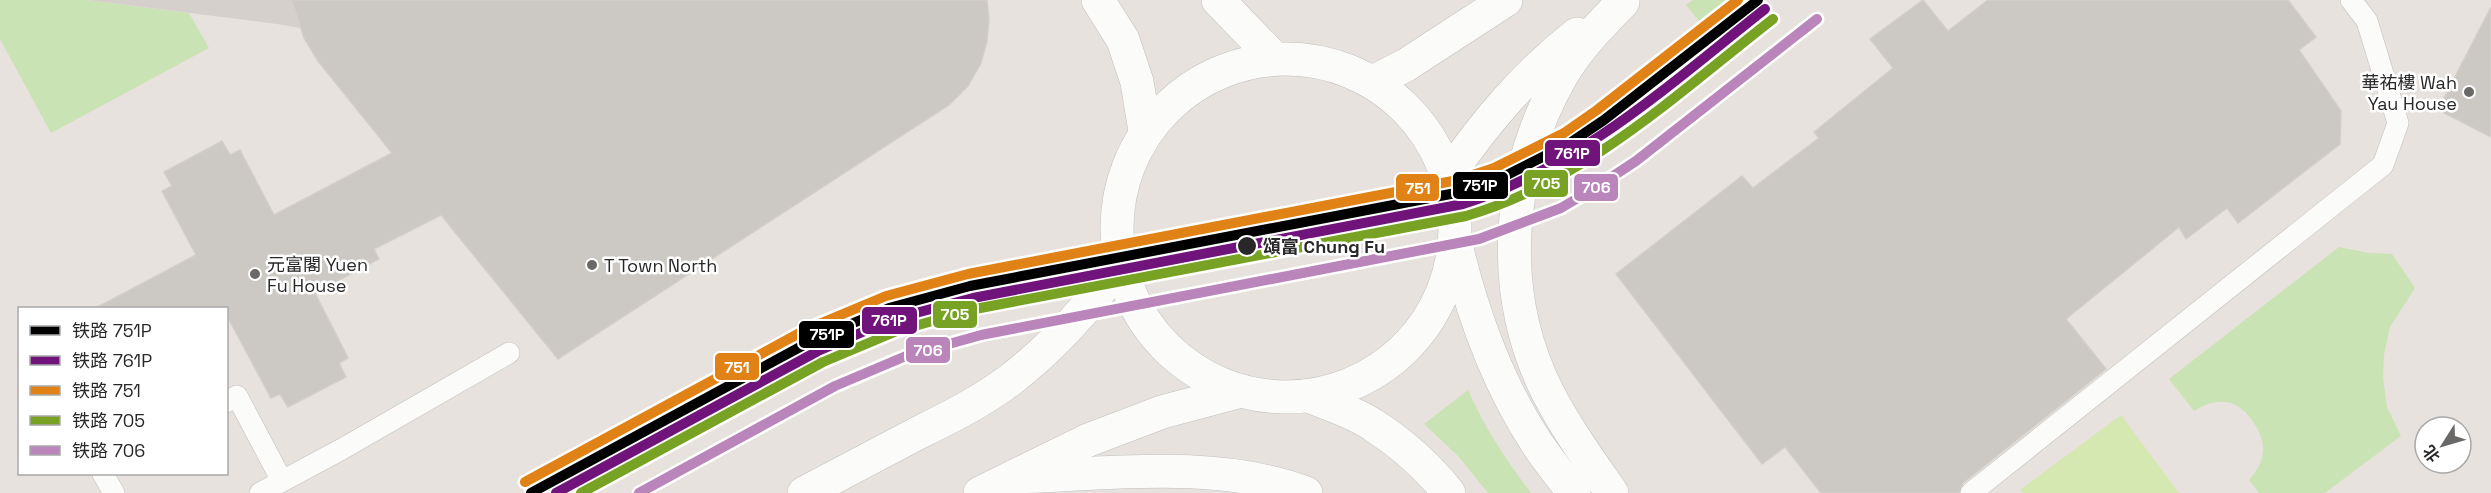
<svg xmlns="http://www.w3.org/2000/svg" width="2491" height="493" font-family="'Space Grotesk','Noto Sans SC',sans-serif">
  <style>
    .green { fill: #cae3b4 }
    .pitch { fill: #d6e8b2 }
    .plaza { fill: #d5d0cc }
    .building { fill: #ccc8c4; stroke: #d2cec9; stroke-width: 1.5 }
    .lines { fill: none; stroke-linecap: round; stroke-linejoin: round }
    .service-casing { stroke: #c0bfbf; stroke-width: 22 }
    .secondary-casing { stroke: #c0bfbf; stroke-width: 34 }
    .service { stroke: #fbfbfa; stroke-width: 21 }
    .secondary { stroke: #fbfbfa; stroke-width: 33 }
    .rail-1-casing { stroke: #fff; stroke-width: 15 }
    .rail-2-casing { stroke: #fff; stroke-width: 15 }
    .rail-3-casing { stroke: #fff; stroke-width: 15 }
    .rail-4-casing { stroke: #fff; stroke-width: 15 }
    .rail-5-casing { stroke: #fff; stroke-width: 15 }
    .rail-1 { stroke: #000; stroke-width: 10 }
    .rail-2 { stroke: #70147b; stroke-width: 10 }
    .rail-3 { stroke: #e08216; stroke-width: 10 }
    .rail-4 { stroke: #78a223; stroke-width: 10 }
    .rail-5 { stroke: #ba85bb; stroke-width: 10 }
    .poi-dot { fill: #6b6967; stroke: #fff; stroke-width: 2 }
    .stop-dot { fill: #282828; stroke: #fff; stroke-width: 2 }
    .labels { text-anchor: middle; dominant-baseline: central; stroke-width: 5; stroke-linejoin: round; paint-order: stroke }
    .poi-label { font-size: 18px; fill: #282828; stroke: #fff; text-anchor: start }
    .stop-label { font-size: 18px; font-weight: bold; fill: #282828; stroke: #fff; text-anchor: start }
    .line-badge { stroke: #fff; stroke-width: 2 }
    .badge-label { font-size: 16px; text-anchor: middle; font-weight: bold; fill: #fff }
  </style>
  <rect width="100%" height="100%" fill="#e7e2dd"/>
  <!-- green -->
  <g class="green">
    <polygon points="0,0 87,0 189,13 209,48 51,133 0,39"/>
    <polygon points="1693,0 1736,0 1703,26 1686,5"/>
    <path d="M2339,247L2369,253L2392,254L2415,288L2390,327L2384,355L2383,378L2387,407L2401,436L2325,493H2259L2249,480C2270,457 2266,435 2246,413C2241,408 2233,402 2225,402C2213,401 2204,405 2194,411L2169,379Z"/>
    <path d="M1468,390C1484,427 1507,461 1531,493H1488L1458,456L1424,424Z"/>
  </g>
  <!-- pitch -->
  <polygon class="pitch" points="2121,415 2179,493 2023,493 2020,490"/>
  <!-- plaza -->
  <polygon class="plaza" points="87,0 293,0 300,28 277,24"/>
  <!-- building -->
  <g class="building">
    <polygon points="292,0 987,0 989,19 987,41 981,63 968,86 949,105 558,359 441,215 374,249 379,259 315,293 348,358 339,363 346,377 288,407 280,394 271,398 226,314 226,309 94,309 196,255 162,191 172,186 164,172 222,141 230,155 240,150 274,215 392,153 318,61 304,38"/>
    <polygon points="1923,0 1948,31 1988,0 2288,0 2316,37 2299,50 2341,111 2340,144 2238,223 2227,208 2186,239 2179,227 2066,319 2106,369 1963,483 1959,493 1821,493 1785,447 1762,464 1616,274 1742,176 1753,188 1819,138 1814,132 1893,68 1870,39"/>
    <polygon points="2491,7 2491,137 2438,110"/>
  </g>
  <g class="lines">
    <defs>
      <g id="service">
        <polyline points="226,402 237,396 282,481"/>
        <polyline points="103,474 114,493"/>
        <polyline points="260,493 342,449 509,353"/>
        <polyline points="1971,493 2383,165 2398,123 2367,21 2351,0"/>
      </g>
      <g id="secondary">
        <polyline points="1098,0 1123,40 1137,82 1145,131"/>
        <polyline points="1218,0 1274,58"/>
        <circle cx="1286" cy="228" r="169"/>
        <polyline points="1373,82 1406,65 1506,0"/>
        <path d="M1448,176C1486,121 1524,76 1577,34"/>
        <path d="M1457,249C1474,319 1498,385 1538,445C1549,462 1562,477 1574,493"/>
        <path d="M1309,396C1330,405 1354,412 1373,425C1401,443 1428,467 1449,493"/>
        <path d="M1013,477C1108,474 1216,459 1306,493"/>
        <path d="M804,493C842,473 880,453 918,433C950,417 981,402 1010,380C1053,347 1088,308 1120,264"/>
        <polyline points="980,493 1086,441 1162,412 1241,391"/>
        <path d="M1612,493C1590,461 1566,428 1548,393C1497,292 1506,172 1562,75C1578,48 1600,25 1623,2"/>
      </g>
    </defs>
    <!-- service casing -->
    <use href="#service" class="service-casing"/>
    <!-- secondary casing -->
    <use href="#secondary" class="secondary-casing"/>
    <!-- service -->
    <use href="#service" class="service"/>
    <!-- secondary -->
    <use href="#secondary" class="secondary"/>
    <defs>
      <polyline id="rail-1" points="531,493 813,340 889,308 970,286 1461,192 1499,179 1570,143 1604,120 1758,0"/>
      <path id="rail-2" d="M556,493L818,351L893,319L973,298L1463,204C1580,167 1671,83 1765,9"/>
      <polyline id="rail-3" points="525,482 807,329 886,296 968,274 1458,180 1494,168 1564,133 1597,110 1738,0"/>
      <path id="rail-4" d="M581,493L823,362L897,331L975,309L1466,216C1584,182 1678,93 1773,19"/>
      <polyline id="rail-5" points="639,493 835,386 906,356 981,335 1479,239 1561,208 1598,186 1636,161 1817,19"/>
    </defs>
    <!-- rail-1 casing -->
    <use href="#rail-1" class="rail-1-casing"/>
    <!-- rail-2 casing -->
    <use href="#rail-2" class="rail-2-casing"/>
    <!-- rail-3 casing -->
    <use href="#rail-3" class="rail-3-casing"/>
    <!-- rail-4 casing -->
    <use href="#rail-4" class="rail-4-casing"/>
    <!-- rail-5 casing -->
    <use href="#rail-5" class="rail-5-casing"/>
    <!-- rail-1 -->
    <use href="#rail-1" class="rail-1"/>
    <!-- rail-2 -->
    <use href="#rail-2" class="rail-2"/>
    <!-- rail-3 -->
    <use href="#rail-3" class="rail-3"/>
    <!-- rail-4 -->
    <use href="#rail-4" class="rail-4"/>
    <!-- rail-5 -->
    <use href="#rail-5" class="rail-5"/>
  </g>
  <!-- markers -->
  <g class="poi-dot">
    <circle cx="2469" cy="92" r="6"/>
    <circle cx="592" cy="265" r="6"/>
    <circle cx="255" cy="274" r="6"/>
  </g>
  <circle class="stop-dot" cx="1247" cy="246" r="10"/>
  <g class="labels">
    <!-- poi labels -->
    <g class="poi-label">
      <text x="2457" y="82" text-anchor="end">華祐樓 Wah<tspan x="2457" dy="21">Yau House</tspan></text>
      <text x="267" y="264">元富閣 Yuen<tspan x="267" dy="21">Fu House</tspan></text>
      <text x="604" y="265">T Town North</text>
    </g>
    <!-- stop labels -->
    <g class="stop-label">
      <text x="1263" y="246">頌富 Chung Fu</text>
    </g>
  </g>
  <g class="line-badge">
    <rect x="1544" y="139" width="57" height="28" rx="6" fill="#70147b"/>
    <rect x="1523" y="169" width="46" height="29" rx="6" fill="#78a223"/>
    <rect x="1452" y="171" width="57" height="29" rx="6" fill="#000"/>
    <rect x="1573" y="173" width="46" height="29" rx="6" fill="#ba85bb"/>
    <rect x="1395" y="173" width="45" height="29" rx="6" fill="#e08216"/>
    <rect x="932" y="300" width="46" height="29" rx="6" fill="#78a223"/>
    <rect x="861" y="306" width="57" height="29" rx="6" fill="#70147b"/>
    <rect x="798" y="320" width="57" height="29" rx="6" fill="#000"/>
    <rect x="905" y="336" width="46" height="28" rx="6" fill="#ba85bb"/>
    <rect x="714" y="352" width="46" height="29" rx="6" fill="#e08216"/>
  </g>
  <g class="badge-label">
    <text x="1572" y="159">761P</text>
    <text x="1546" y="189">705</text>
    <text x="1480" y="191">751P</text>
    <text x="1596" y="193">706</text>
    <text x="1418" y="194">751</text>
    <text x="955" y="320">705</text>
    <text x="889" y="326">761P</text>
    <text x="827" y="340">751P</text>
    <text x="928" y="356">706</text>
    <text x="737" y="373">751</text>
  </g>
  <!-- legend -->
  <rect x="18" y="307" width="210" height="168" fill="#ffffff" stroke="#a9a9a9" stroke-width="1.5"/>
  <rect x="30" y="326" width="30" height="9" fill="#000000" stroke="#a9a9a9" stroke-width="1.5"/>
  <text x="72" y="337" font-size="18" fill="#282828">铁路 751P</text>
  <rect x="30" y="356" width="30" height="9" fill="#70147b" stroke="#a9a9a9" stroke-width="1.5"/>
  <text x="72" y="367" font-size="18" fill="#282828">铁路 761P</text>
  <rect x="30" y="386" width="30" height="9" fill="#e08216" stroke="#a9a9a9" stroke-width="1.5"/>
  <text x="72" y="397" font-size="18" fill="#282828">铁路 751</text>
  <rect x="30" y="416" width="30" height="9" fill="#78a223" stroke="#a9a9a9" stroke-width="1.5"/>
  <text x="72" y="427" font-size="18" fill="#282828">铁路 705</text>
  <rect x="30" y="446" width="30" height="9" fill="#ba85bb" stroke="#a9a9a9" stroke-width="1.5"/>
  <text x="72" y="457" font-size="18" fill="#282828">铁路 706</text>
  <!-- north arrow -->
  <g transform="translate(2443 445) rotate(233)"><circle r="28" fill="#ffffff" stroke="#a9a9a9" stroke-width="1.5"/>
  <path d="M0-4.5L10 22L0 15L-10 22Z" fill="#6b6967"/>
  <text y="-9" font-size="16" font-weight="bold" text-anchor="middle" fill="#282828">北</text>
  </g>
</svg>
